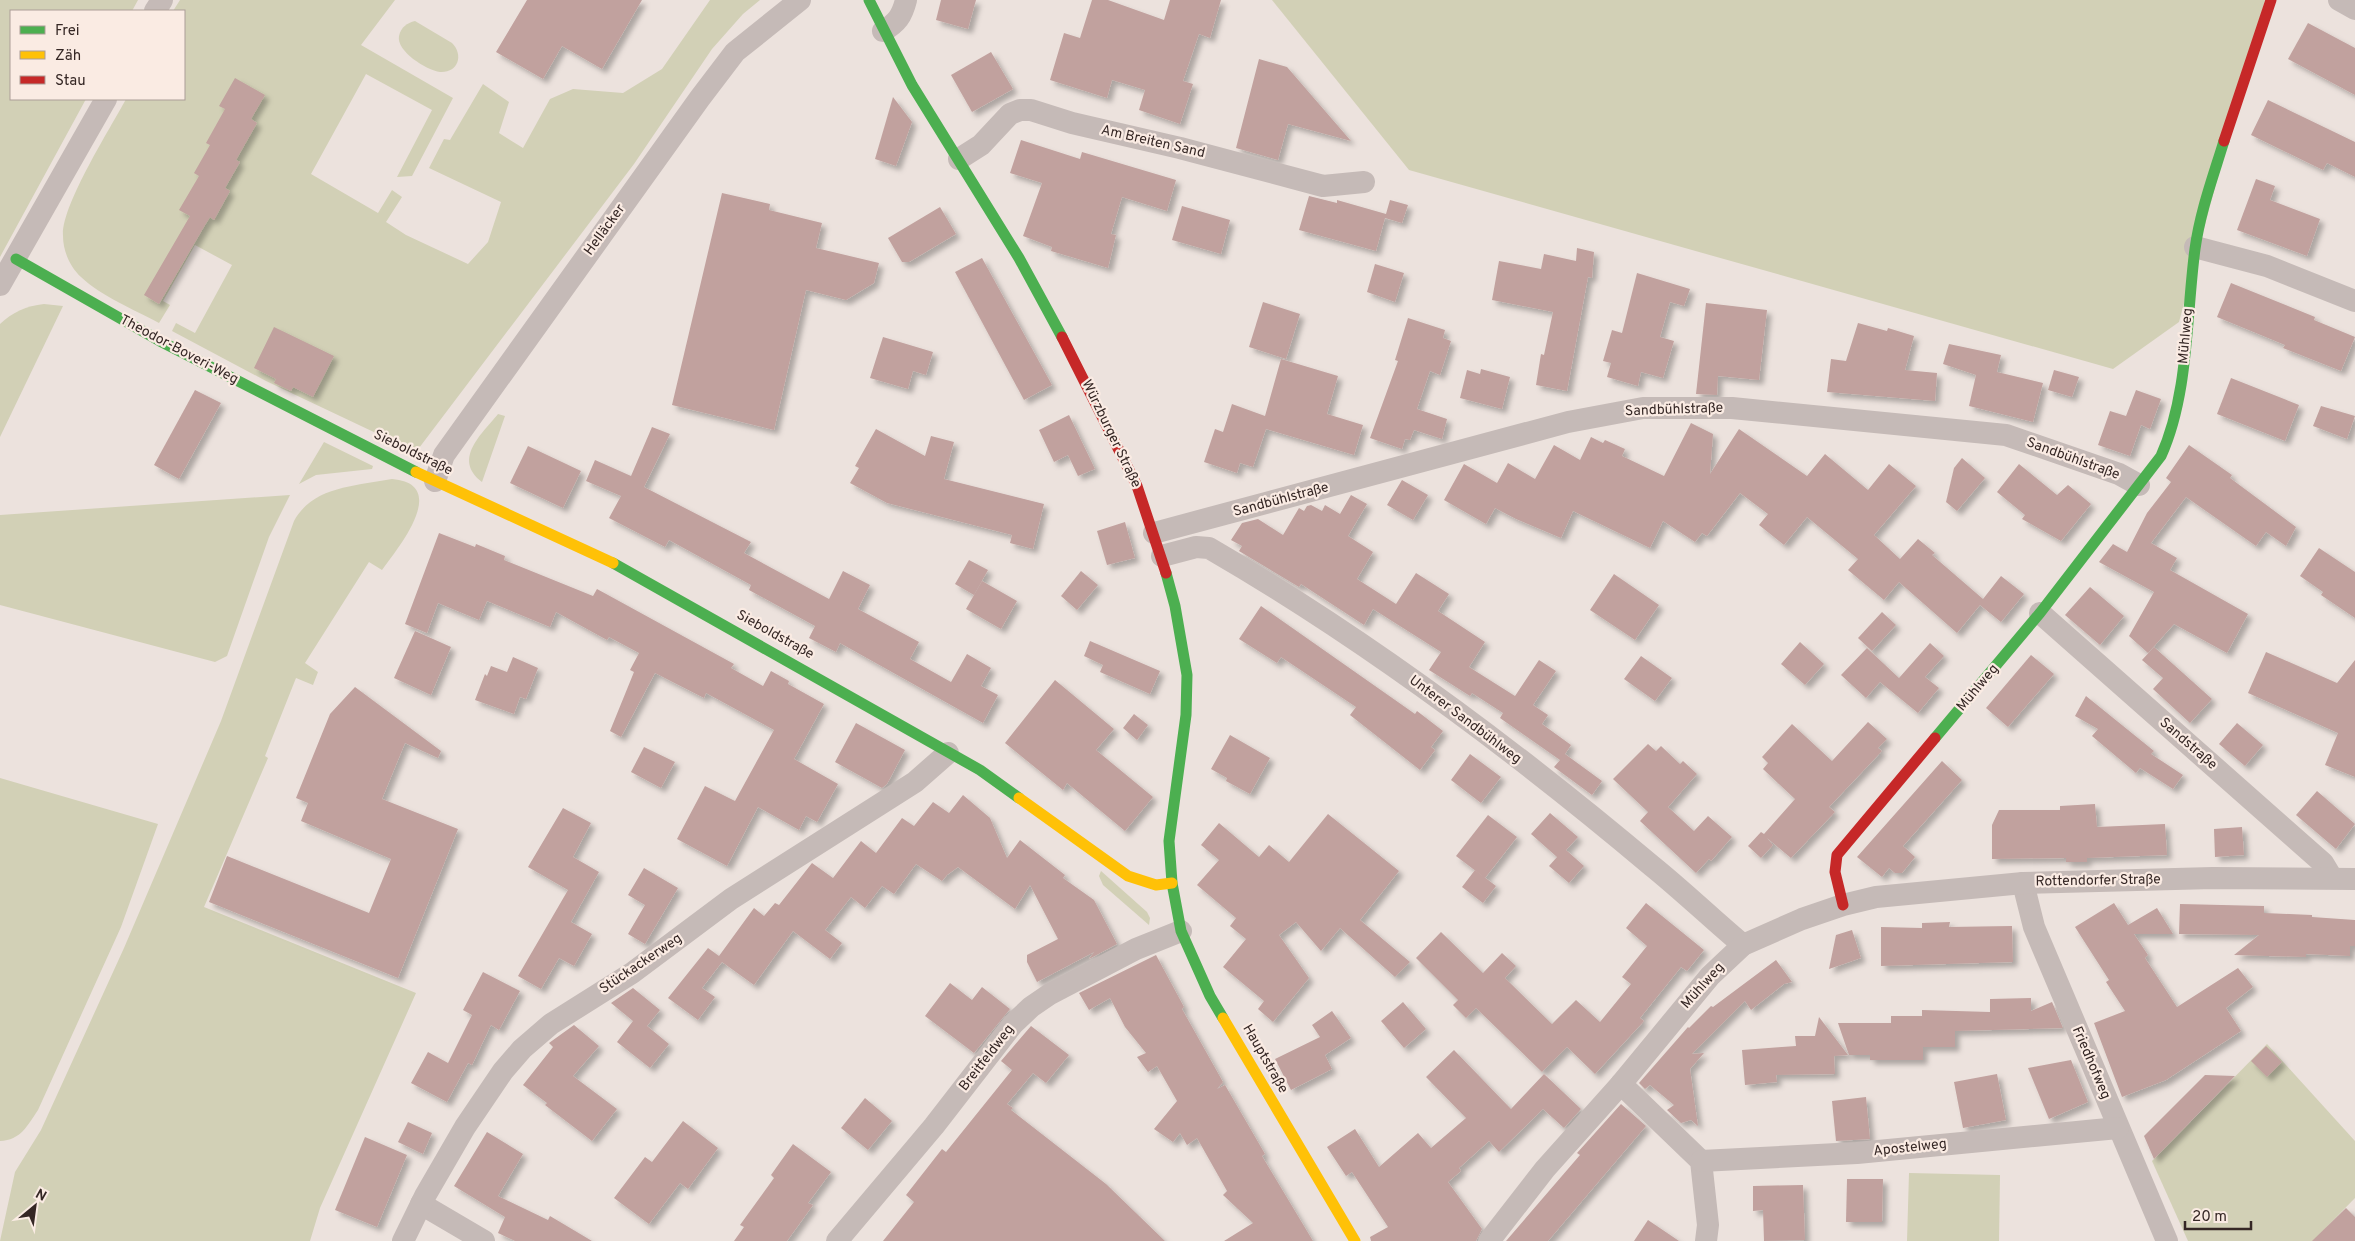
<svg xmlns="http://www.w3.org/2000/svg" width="2355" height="1241" font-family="Overpass,sans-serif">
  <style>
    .green { fill: #d2d0b6 }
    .building { fill: #c1a19e; filter: url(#shadow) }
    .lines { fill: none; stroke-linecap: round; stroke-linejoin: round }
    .street { stroke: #c5bab7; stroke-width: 22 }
    .fast { stroke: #4caf50; stroke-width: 11 }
    .slow { stroke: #ffc107; stroke-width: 11 }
    .jam { stroke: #c62828; stroke-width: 11 }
    .labels { text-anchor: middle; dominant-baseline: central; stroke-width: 4.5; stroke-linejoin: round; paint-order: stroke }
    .street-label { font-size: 14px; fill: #352725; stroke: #faebe3 }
  </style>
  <defs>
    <filter id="shadow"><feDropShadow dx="4.5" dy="4.5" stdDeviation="2.5" flood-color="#0004"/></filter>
  </defs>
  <rect width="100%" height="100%" fill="#ece2dd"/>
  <!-- green -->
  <g class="green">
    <polygon points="0,0 138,0 132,11 11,11 11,99 86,99 0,257"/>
    <path d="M180,0H395L361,45L453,98L412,176L397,177L432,110L366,74L311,174L378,213L392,190L402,197L386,222L406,235L468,264L488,242L501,202L429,168L444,139L450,140L483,84L509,102L499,133L523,148L550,99L573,89L623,93L662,69L710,0H760L743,14L712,49L634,164L416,452L266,381L172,331L176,323L195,333L232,265L195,245L163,301L170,305L159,323C135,310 101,296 81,277C70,267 63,251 63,236C61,206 110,129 126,99H184V11H173Z"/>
    <polygon points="1272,0 2265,0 2179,322 2113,369 1409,170"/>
    <path d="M415,21L452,43C464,55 458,73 440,72C426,70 396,51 399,36C401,27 407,23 415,21Z"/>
    <path d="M44,304L63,306L0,437V324C13,312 26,306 44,304Z"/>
    <path d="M498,414L505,416L482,482C452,459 482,434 498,414Z"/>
    <polygon points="324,442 373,466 372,469 316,475 299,484"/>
    <path d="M392,479C451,484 398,548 382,570L369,562L305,663L318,672L313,685L296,678L265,756L268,758L204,907L416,993L320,1208L310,1241H0L15,1172L41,1130L124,948L221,721L294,521C313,486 356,486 392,479Z"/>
    <polygon points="290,495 269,537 227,656 215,662 0,605 0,515"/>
    <path d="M0,778L158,824L121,927L38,1110C27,1126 21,1140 0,1141Z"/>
    <polygon points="1101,871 1147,912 1150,918 1149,925 1103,885 1099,876"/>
    <polygon points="2267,1044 2355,1141 2355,1198 2313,1241 2188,1241 2152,1161"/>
    <polygon points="1909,1173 2000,1175 1999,1241 1907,1241"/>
  </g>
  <!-- building -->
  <g class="building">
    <polygon points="527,0 642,0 602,69 562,46 543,79 496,52"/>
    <polygon points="941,0 976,0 968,29 936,20"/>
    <polygon points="1092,0 1108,0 1164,20 1170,0 1221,0 1210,38 1199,34 1183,81 1193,84 1180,124 1139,110 1145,90 1112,80 1107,98 1050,80 1064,33 1080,38"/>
    <polygon points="2308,23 2355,48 2355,95 2288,59"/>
    <polygon points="991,52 1013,89 972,112 951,75"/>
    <polygon points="1259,59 1287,67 1351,141 1288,124 1278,160 1236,148"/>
    <polygon points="235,78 265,95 251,119 257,123 236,160 240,162 225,188 230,191 214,220 210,217 205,225 159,304 144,295 190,216 179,210 199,176 194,173 210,145 206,143 225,109 219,106"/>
    <polygon points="893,97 912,122 896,166 875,159"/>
    <polygon points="2268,100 2355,142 2355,177 2327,163 2323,170 2251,135"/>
    <polygon points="1021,140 1080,159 1082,152 1176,180 1167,211 1122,197 1111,234 1116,235 1108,268 1051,251 1052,247 1023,236 1042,183 1010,173"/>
    <polygon points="2256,179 2275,186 2270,200 2320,219 2307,256 2237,230"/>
    <polygon points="722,193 770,204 769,210 822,223 816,248 879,263 874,283 846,300 806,290 774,430 672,405"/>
    <polygon points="1309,196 1337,203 1337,200 1386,214 1390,200 1408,205 1402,223 1385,218 1376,251 1299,230"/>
    <polygon points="1182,206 1230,220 1221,254 1172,240"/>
    <polygon points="940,207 956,234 909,262 902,262 888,238"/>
    <polygon points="1577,248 1594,252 1592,278 1588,277 1567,391 1536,385 1541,354 1544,355 1553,312 1492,300 1499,261 1541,269 1544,254 1576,261"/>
    <polygon points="982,258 1052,385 1024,400 955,272"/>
    <polygon points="1375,264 1404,273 1395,302 1367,292"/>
    <polygon points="1637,273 1690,289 1684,306 1670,302 1660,337 1674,341 1663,378 1641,372 1638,386 1607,377 1611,363 1603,361 1612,330 1622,333"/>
    <polygon points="2231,283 2315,317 2314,320 2355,337 2341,371 2283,348 2285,345 2217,317"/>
    <polygon points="1263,302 1300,314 1286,359 1249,347"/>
    <polygon points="1706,303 1767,310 1759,380 1718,376 1717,395 1696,394"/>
    <polygon points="1408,318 1445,330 1443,338 1451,341 1440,375 1430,371 1417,409 1447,419 1442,439 1414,430 1410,440 1405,439 1402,449 1370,438 1398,361 1395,360"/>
    <polygon points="1858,323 1887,331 1888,328 1914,336 1905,370 1937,373 1935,401 1827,392 1831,359 1846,361"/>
    <polygon points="274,327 334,356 313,397 293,387 291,391 274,383 276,379 254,368"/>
    <polygon points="883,337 933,352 926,375 913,371 908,389 870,378"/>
    <polygon points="1949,344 2001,355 1997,372 2043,383 2033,422 1969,406 1976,375 1943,364"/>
    <polygon points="1281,359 1338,376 1327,414 1363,425 1354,455 1266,429 1253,467 1240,463 1237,473 1204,462 1215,429 1223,432 1232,404 1265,416"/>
    <polygon points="1481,369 1510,377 1502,409 1460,398 1467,370 1480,374"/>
    <polygon points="2054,370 2079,377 2072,397 2048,390"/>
    <polygon points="2231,378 2299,405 2285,441 2217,414"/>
    <polygon points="195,390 221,403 179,479 154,465"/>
    <polygon points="2136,390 2161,399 2150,429 2141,425 2130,456 2098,445 2110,411 2126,416"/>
    <polygon points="2321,406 2355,416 2347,439 2313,426"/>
    <polygon points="1069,415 1095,469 1078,476 1068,455 1054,462 1039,430"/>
    <polygon points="1691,423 1713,434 1710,474 1739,429 1807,476 1825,454 1868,490 1889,464 1916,486 1874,535 1900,559 1918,539 1935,553 1932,555 1983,599 2001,576 2024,594 2001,622 1980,605 1957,633 1899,582 1884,600 1848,570 1858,559 1807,517 1784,545 1759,525 1768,514 1740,493 1707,536 1702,533 1695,542 1663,521 1650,548 1573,511 1561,538 1516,519 1495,508 1486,524 1444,500 1464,464 1497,483 1508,463 1535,479 1554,445 1580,460 1591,437 1603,443 1605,440 1625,449 1622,456 1664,476"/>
    <polygon points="652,427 670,434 644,487 751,542 744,553 829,599 843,571 870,585 858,609 919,642 910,659 951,682 967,654 991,668 981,686 998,695 983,723 840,643 836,652 809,638 815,626 749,590 751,585 669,540 665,547 609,518 621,496 586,481 595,460 631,476"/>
    <polygon points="876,429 925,456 931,436 954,442 944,479 1044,504 1033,549 1010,543 1012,535 887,503 850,483 859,468 855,466"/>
    <polygon points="2189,445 2232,475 2230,478 2296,527 2286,546 2266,532 2256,546 2186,497 2151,543 2177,558 2170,570 2248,614 2227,653 2174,624 2148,653 2129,636 2154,592 2099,562 2113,544 2127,552 2147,513 2171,482 2166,478"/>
    <polygon points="528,446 581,471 563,508 510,483"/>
    <polygon points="1962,458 1985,478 1957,511 1946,502 1954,468"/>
    <polygon points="2019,464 2057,495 2068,485 2091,504 2061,541 2022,519 2025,515 1997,492"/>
    <polygon points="1402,480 1428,495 1413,520 1387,505"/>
    <polygon points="1351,495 1367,504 1348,536 1373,552 1357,579 1396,604 1416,573 1449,594 1438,611 1485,642 1469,667 1515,696 1539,660 1556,671 1533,705 1548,715 1542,724 1571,745 1563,757 1565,754 1602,781 1592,795 1554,767 1560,760 1500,718 1503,713 1472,693 1470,696 1429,670 1441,652 1373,609 1364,625 1301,584 1299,587 1239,551 1242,546 1231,540 1242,523 1258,519 1283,535 1299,508 1304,511 1307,506 1311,505 1322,511 1325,505 1340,514"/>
    <polygon points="1125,522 1135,558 1107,565 1097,531"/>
    <polygon points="439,533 475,547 476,544 505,556 504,560 593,596 597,589 734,664 731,668 763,686 771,671 789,681 788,684 824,704 794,759 838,784 817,822 806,816 799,830 758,807 727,866 677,839 705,786 735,801 774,730 706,693 704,698 655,673 621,737 610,731 634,672 630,670 639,653 609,637 607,640 556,612 550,627 487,601 479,620 438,603 427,633 405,624"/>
    <polygon points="2319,548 2355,572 2355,618 2321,595 2323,592 2300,576"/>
    <polygon points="969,560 988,570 974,595 955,584"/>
    <polygon points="1081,571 1098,585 1077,610 1061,596"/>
    <polygon points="1614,574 1659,605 1635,640 1590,610"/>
    <polygon points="982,581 1017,601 1001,629 966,609"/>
    <polygon points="2090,587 2124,616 2100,645 2065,615"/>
    <polygon points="1261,606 1415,714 1417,711 1443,731 1431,747 1435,750 1420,770 1350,715 1356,707 1281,657 1277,663 1239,639"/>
    <polygon points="1882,612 1896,625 1872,651 1858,638"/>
    <polygon points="415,631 451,647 431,695 394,678"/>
    <polygon points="1090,641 1160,671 1150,694 1100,672 1103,665 1084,656"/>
    <polygon points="1800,642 1824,664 1805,685 1781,664"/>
    <polygon points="1930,643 1944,656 1925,677 1939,688 1918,713 1880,682 1866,698 1841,675 1867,648 1899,678"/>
    <polygon points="2154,647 2212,699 2190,723 2153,689 2163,678 2142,660"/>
    <polygon points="2266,652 2337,683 2355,660 2355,777 2325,765 2338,733 2248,693"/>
    <polygon points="2031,655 2054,674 2008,727 1986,708"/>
    <polygon points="1641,656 1672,678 1655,701 1624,679"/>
    <polygon points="513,657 538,668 526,699 520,697 514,714 475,700 485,674 487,676 491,666 507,672"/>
    <polygon points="1055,680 1114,729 1096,750 1153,797 1125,831 1067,783 1063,790 1005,743"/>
    <polygon points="355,687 441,751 438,758 405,743 382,799 458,829 398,978 209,902 227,856 369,913 391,859 301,821 308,803 296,798 330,714"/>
    <polygon points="2086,696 2154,751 2151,754 2183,775 2173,789 2140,768 2136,773 2092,736 2098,729 2075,716"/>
    <polygon points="1134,714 1148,725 1137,740 1123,728"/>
    <polygon points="1868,722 1887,739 1878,748 1882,751 1829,807 1835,812 1791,858 1767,838 1773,845 1761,858 1748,846 1761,832 1764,834 1795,799 1763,769 1768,763 1762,757 1792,724 1832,761"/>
    <polygon points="856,723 905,750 887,784 882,788 835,762"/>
    <polygon points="2237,723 2263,745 2245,766 2219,744"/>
    <polygon points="1230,735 1270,758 1250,794 1226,781 1227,778 1211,769"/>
    <polygon points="1648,744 1656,751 1661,746 1680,764 1683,761 1697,774 1668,807 1694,831 1708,816 1732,837 1711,861 1709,859 1696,873 1640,821 1648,812 1613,779"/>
    <polygon points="644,747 675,762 661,788 631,772"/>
    <polygon points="1470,754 1501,777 1481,803 1451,780"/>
    <polygon points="1942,761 1962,780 1903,846 1915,857 1902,873 1895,873 1889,868 1882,877 1857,857"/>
    <polygon points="2317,791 2355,824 2336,849 2296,815"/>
    <polygon points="963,795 990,818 1007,858 1020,840 1065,875 1063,878 1094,900 1117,944 1089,959 1094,952 1037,982 1027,962 1027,955 1058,939 1030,885 1015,909 958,867 947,875 942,881 916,864 894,894 882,886 865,908 851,897 825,930 842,943 830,959 793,931 754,985 722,962 702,988 715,997 698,1020 668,998 708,948 719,956 754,908 764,916 775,903 779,905 812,863 833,878 861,841 876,853 902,818 914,826 933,802 949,813"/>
    <polygon points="2095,804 2097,827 2165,824 2167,855 2087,858 2087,862 2066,862 2066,858 1992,859 1992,825 1999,810 2060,810 2060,806"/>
    <polygon points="563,808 591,823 573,857 599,872 571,922 592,934 574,966 559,958 541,989 518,976 568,890 528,867"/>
    <polygon points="1550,813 1578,837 1566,850 1584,866 1569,883 1549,866 1557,857 1531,834"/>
    <polygon points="1328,814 1399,871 1360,920 1410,962 1395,977 1340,928 1321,951 1296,922 1279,935 1309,978 1273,1022 1258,1009 1264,1001 1223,967 1246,939 1230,926 1236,918 1197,885 1219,860 1201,845 1219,823 1259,857 1269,845 1289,862"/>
    <polygon points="1488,815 1517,837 1485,878 1456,856"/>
    <polygon points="2242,827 2244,855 2215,857 2214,829"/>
    <polygon points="644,868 678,888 645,944 628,934 645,905 628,895"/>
    <polygon points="1475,870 1496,886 1483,903 1462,887"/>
    <polygon points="1646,903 1704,950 1687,971 1681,967 1640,1018 1644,1021 1595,1074 1567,1047 1542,1072 1476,1008 1466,1018 1453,1005 1458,1000 1416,958 1441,932 1483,973 1502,953 1516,966 1505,978 1552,1024 1576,1000 1600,1022 1631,984 1622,977 1647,946 1626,928"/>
    <polygon points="2114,903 2128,925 2157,908 2173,934 2134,934 2148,955 2145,958 2177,1007 2238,968 2253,987 2226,1008 2241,1031 2166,1080 2122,1097 2094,1023 2125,1011 2106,982 2109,980 2075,927"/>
    <polygon points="2180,904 2264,906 2264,913 2312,915 2312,917 2355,920 2355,946 2350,946 2350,956 2306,954 2306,957 2234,955 2259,935 2179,934"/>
    <polygon points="1950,922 1949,927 2012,926 2013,962 1881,966 1881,927 1922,928 1922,923"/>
    <polygon points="1852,930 1861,958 1829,969 1836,935"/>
    <polygon points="1156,955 1184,1007 1182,1009 1223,1082 1217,1089 1225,1085 1265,1154 1262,1156 1313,1241 1224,1241 1253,1223 1223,1195 1227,1191 1197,1138 1187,1145 1180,1133 1173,1142 1154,1129 1177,1101 1157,1066 1148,1072 1137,1057 1146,1053 1125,1027 1110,998 1089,1010 1079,993"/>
    <polygon points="1776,960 1792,982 1784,984 1751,1010 1745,1001 1692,1054 1704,1053 1690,1069 1698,1126 1691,1120 1681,1123 1667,1110 1674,1105 1650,1085 1645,1089 1639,1083 1688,1027 1689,1028 1711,1006 1713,1007"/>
    <polygon points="483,972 520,991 499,1030 491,1025 472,1065 468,1063 447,1102 411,1083 428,1052 448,1063 472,1015 463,1010"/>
    <polygon points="950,983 972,1000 982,987 1010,1009 974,1053 925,1016"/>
    <polygon points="633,988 660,1010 647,1026 669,1044 650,1068 617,1042 633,1021 611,1003"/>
    <polygon points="2031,998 2031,1011 2052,1002 2063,1028 1955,1031 1955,1047 1923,1047 1923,1060 1870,1060 1870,1055 1849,1055 1838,1023 1891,1023 1891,1016 1922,1016 1922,1010 1990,1012 1990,999"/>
    <polygon points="1403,1002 1426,1029 1404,1048 1381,1021"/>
    <polygon points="1332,1011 1351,1038 1325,1055 1332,1069 1291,1090 1275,1059 1320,1037 1312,1025"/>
    <polygon points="1819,1017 1848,1055 1834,1056 1835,1074 1776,1075 1777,1082 1745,1085 1742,1050 1796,1046 1795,1036 1815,1036"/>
    <polygon points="574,1025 599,1046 573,1076 617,1109 592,1141 545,1105 547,1103 523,1085 553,1047 549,1043"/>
    <polygon points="1031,1026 1069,1055 1046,1083 1033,1073 1007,1104 1013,1108 1011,1110 1106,1184 1165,1241 883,1241 914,1202 906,1195 942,1149 946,1152 1012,1070 1001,1061"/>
    <polygon points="2266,1046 2282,1062 2267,1077 2251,1061"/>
    <polygon points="1454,1050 1511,1109 1544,1074 1581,1109 1564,1128 1543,1109 1499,1152 1489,1141 1459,1168 1461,1171 1448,1182 1482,1229 1476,1241 1371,1241 1370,1237 1388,1227 1352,1172 1346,1176 1327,1147 1355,1129 1379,1167 1418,1133 1431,1148 1466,1118 1426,1077"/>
    <polygon points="2071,1060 2088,1102 2049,1119 2028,1068"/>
    <polygon points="1997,1074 2006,1120 1963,1128 1954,1082"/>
    <polygon points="2205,1075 2235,1076 2154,1159 2144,1136"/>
    <polygon points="1866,1097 1870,1139 1836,1141 1832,1101"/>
    <polygon points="865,1098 892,1121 868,1150 841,1128"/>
    <polygon points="1621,1104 1646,1126 1548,1241 1506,1241 1580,1155 1577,1153"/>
    <polygon points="683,1121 718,1148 688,1189 680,1183 649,1224 614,1198 645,1157 652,1162"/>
    <polygon points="408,1122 432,1133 423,1154 398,1142"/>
    <polygon points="487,1132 523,1154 498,1196 548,1220 550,1216 592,1241 515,1241 498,1233 505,1217 454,1186"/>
    <polygon points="365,1137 407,1155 377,1227 335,1210"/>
    <polygon points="793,1144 831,1172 808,1203 813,1205 787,1241 734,1241 744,1227 740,1225 774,1178 771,1175"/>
    <polygon points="1847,1179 1883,1179 1882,1222 1846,1222"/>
    <polygon points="1803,1185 1805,1240 1764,1241 1763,1210 1753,1211 1753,1186"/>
    <polygon points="2346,1208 2355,1217 2355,1241 2312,1241"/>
    <polygon points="1648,1220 1679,1241 1634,1241"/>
  </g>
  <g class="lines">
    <!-- street -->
    <g class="street">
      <polyline points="2339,0 2355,9"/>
      <polyline points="155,11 162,0"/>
      <path d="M883,31C897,23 902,16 906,0"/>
      <polyline points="959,159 981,145 1010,114 1020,110 1031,110 1072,123 1180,148 1323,186 1364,182"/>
      <polyline points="2195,247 2267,266 2355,301"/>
      <polyline points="0,285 106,99"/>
      <polyline points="435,481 444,455 700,98 735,52 800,0"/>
      <polyline points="1154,533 1568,422 1643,408 1732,408 2006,435 2119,474 2139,485"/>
      <path d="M1162,556L1196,547L1209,548C1366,639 1513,749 1652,866C1683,891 1712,919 1743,945"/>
      <polyline points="2040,613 2323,863 2332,878"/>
      <polyline points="2023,883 2034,927 2167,1241"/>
      <polyline points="1621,1084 1701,1161 1708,1225 1706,1241"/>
      <polyline points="1701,1161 1857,1153 2118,1128"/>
      <polyline points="421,1204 484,1241"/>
      <polyline points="403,1241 425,1196 465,1127 503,1071 522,1049 551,1024 632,973 731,899 915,782 948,753"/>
      <polyline points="837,1241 934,1126 1013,1024 1031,1007 1050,994 1136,949 1181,931"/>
      <polyline points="1489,1241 1545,1169 1621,1084 1710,976 1743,945 1802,919 1843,905 1876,897 2023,883 2213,878 2355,879"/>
    </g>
    <!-- fast -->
    <g class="fast">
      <polyline points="869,0 912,85 1019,258 1062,337"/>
      <polyline points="16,259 160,341 416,472"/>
      <polyline points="613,563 980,770 1019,798"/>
      <polyline points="1166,573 1175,606 1187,675 1186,715 1169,841 1172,883 1181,931 1210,996 1223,1018"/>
      <path d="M1935,738L2040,613L2161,456C2189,394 2186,316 2195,249C2200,212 2213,177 2224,141"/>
    </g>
    <!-- slow -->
    <g class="slow">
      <polyline points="416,472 613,563"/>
      <polyline points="1019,798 1128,876 1156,885 1172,883"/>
      <polyline points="1223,1018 1355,1241"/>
    </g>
    <!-- jam -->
    <g class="jam">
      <polyline points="2224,141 2271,0"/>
      <polyline points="1062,337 1137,486 1166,573"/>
      <polyline points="1843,905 1835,872 1837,855 1935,738"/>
    </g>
  </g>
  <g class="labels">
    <!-- street labels -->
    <g class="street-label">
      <text transform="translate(1153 142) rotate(13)">Am Breiten Sand</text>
      <text transform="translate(605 230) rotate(-54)">Helläcker</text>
      <text transform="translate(2186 336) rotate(-85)">Mühlweg</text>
      <text transform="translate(179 350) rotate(28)">Theodor-Boveri-Weg</text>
      <text transform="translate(1674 410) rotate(-2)">Sandbühlstraße</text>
      <text transform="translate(1111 434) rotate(64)">Würzburger Straße</text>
      <text transform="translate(413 453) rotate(26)">Sieboldstraße</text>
      <text transform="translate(2073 459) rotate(20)">Sandbühlstraße</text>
      <text transform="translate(1281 500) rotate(-15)">Sandbühlstraße</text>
      <text transform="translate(775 635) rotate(29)">Sieboldstraße</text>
      <text transform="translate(1978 688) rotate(-50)">Mühlweg</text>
      <text transform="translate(1465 720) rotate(37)">Unterer Sandbühlweg</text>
      <text transform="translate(2188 744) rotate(41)">Sandstraße</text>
      <text transform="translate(2098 881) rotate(-1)">Rottendorfer Straße</text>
      <text transform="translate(641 964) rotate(-34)">Stückackerweg</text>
      <text transform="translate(1703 986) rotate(-48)">Mühlweg</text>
      <text transform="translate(987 1058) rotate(-52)">Breitfeldweg</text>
      <text transform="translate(1265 1059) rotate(60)">Hauptstraße</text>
      <text transform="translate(2091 1063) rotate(67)">Friedhofweg</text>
      <text transform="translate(1910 1148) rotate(-6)">Apostelweg</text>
    </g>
  </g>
  <!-- legend -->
  <rect x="10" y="10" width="175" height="90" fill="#faebe3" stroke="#ab9d97"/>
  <rect x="20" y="26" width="25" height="8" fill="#4caf50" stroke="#ab9d97"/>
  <text x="55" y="35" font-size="15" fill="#352725">Frei</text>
  <rect x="20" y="51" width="25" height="8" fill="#ffc107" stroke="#ab9d97"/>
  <text x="55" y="60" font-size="15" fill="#352725">Zäh</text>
  <rect x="20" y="76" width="25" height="8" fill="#c62828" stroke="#ab9d97"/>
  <text x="55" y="85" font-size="15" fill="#352725">Stau</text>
  <!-- north arrow -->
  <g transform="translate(35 1206) rotate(29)" stroke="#faebe3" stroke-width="4" paint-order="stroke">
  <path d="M0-4L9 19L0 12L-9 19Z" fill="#352725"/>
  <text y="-8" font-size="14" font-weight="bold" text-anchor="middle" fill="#352725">N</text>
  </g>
  <!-- scale -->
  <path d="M2185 1221v8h66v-8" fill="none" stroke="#352725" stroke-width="2.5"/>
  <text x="2192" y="1221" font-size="15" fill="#352725" stroke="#faebe3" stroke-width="4" paint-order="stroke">20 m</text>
</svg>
